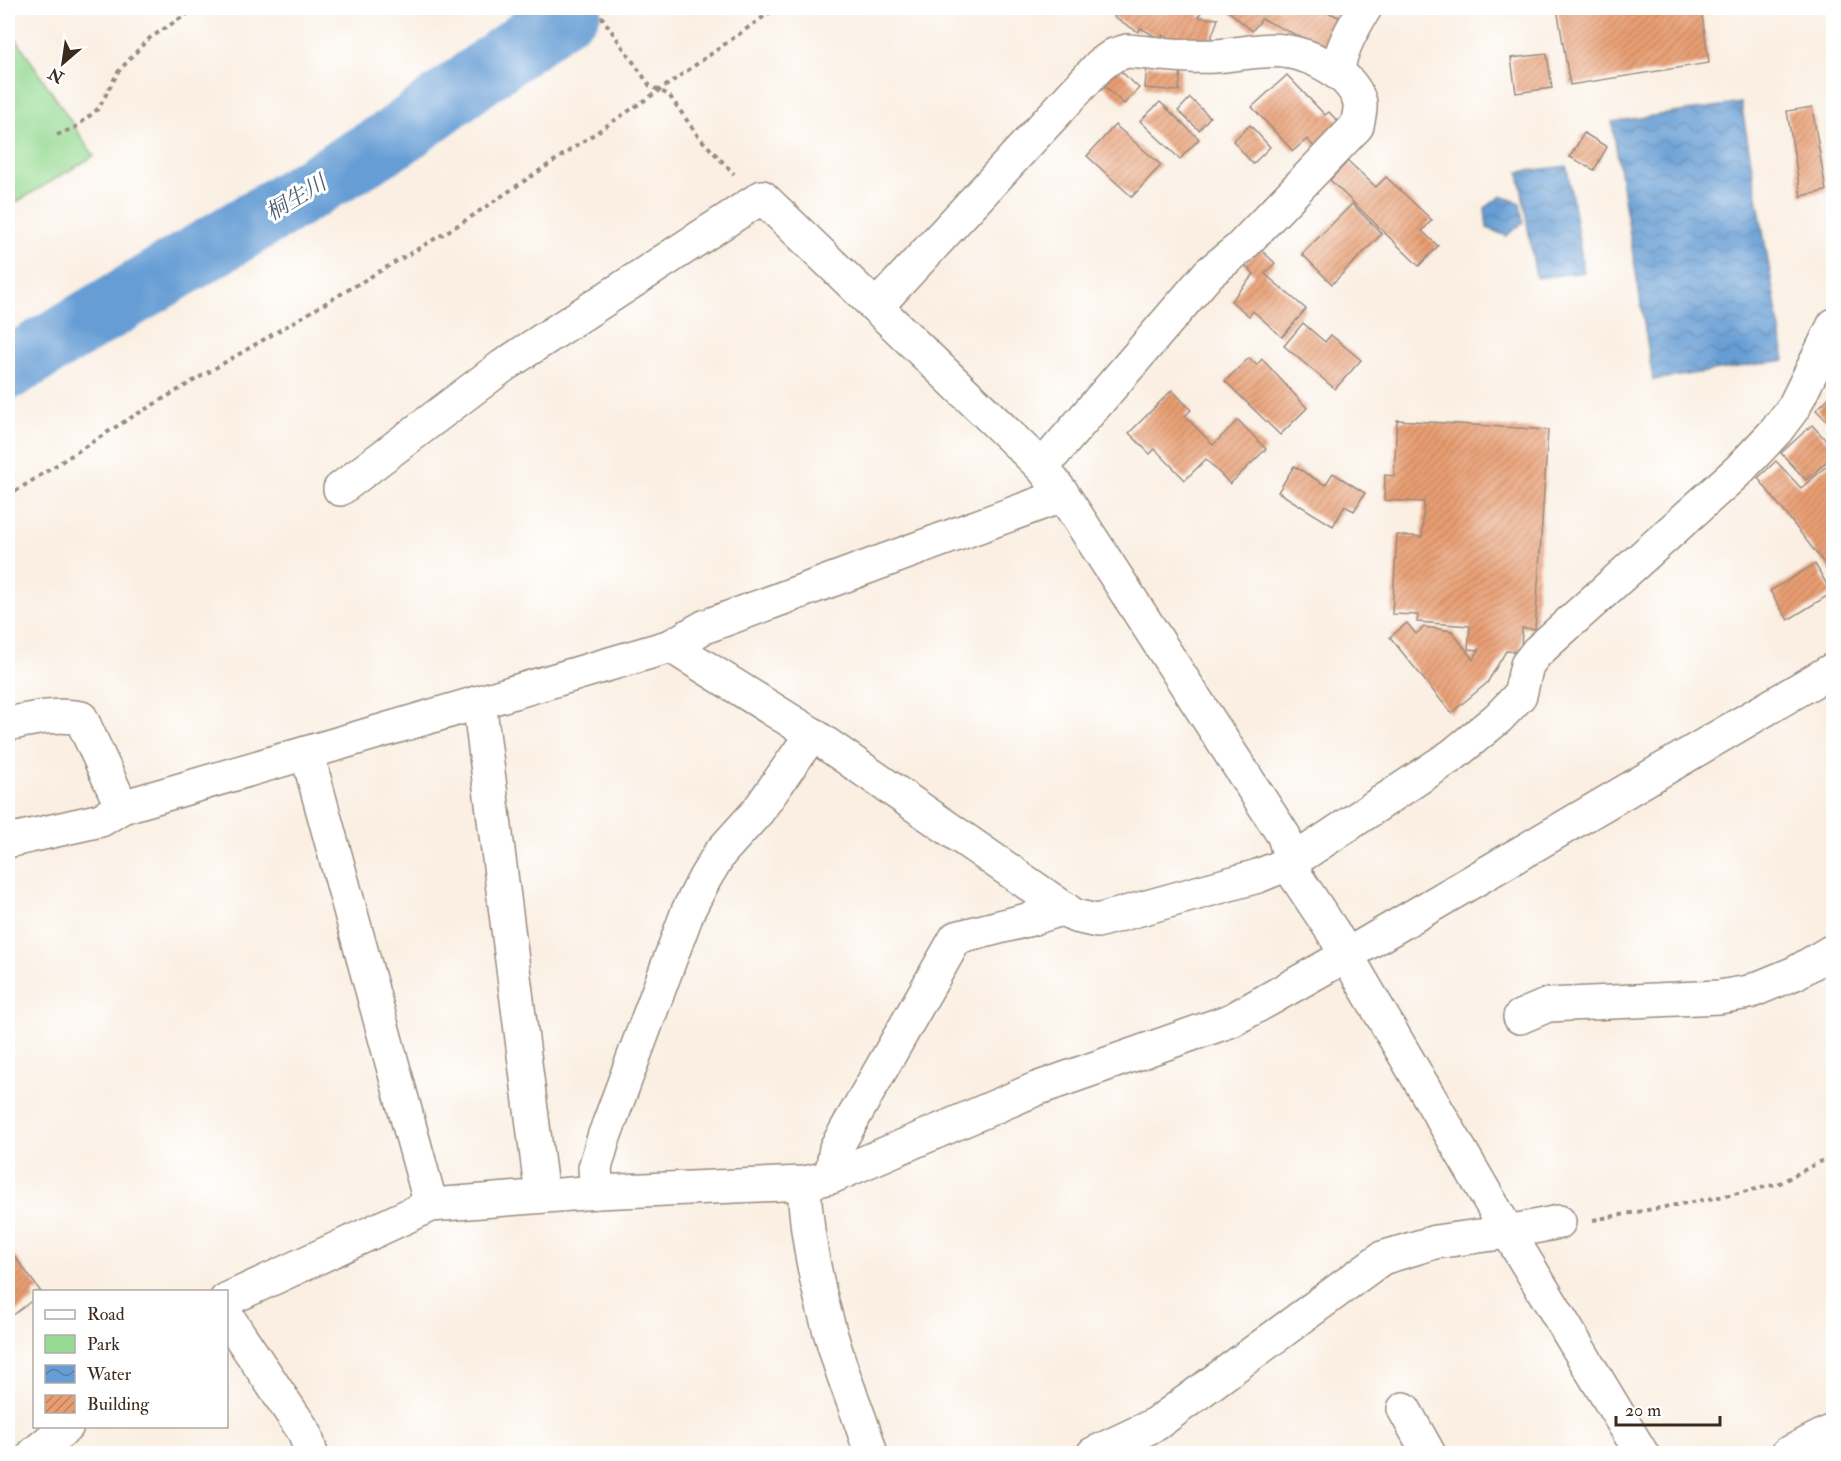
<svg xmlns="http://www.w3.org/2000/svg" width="1841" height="1461" font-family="'IM FELL Double Pica','Noto Serif JP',serif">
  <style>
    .green { fill: #96da93; stroke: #688258; stroke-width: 1.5 }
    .water { fill: url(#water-waves); stroke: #506479; stroke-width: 1.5 }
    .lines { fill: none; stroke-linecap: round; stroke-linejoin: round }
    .river { stroke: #669dd4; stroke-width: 62 }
    .building { fill: url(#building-hatch) }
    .minor-casing { stroke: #9a8c80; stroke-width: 36 }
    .path { stroke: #9a8c80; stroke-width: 4; stroke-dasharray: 4.5 4.5; stroke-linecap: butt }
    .minor { stroke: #fff; stroke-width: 33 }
    .labels { text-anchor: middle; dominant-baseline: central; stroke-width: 6; stroke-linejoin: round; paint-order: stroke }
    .water-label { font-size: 22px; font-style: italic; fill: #4e5e70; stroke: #fff }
  </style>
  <defs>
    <pattern id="water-waves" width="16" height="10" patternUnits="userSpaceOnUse" patternTransform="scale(1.5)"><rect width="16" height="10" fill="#669dd4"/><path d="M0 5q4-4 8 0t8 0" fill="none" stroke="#5580ab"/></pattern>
    <pattern id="building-hatch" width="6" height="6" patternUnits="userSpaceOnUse" patternTransform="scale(1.5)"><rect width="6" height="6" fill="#e99e72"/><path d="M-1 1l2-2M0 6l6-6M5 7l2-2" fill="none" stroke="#be815d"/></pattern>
  </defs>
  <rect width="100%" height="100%" fill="#fff"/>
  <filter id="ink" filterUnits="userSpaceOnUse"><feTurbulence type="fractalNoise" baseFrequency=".0167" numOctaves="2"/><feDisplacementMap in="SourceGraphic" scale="12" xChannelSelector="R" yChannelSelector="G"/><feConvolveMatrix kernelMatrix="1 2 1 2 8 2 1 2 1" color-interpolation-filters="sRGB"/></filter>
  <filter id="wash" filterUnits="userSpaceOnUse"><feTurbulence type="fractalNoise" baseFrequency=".008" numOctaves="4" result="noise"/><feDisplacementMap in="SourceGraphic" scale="24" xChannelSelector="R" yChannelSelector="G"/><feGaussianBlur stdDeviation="1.35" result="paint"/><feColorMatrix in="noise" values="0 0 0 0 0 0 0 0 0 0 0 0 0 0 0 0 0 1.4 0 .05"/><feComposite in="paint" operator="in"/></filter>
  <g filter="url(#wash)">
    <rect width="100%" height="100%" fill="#faefe2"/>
    <!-- green -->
    <polygon class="green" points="9,28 94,156 8,207 8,29"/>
    <!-- water -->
    <g class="water">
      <polygon points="1741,103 1785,360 1653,380 1612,122"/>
      <polygon points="1567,166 1584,272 1536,278 1519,172"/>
      <polygon points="1501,196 1520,203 1523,223 1506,236 1487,228 1485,208"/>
    </g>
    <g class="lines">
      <!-- river -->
      <polyline class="river" points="8,369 396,137 571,8"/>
    </g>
    <g id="blocks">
      <!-- building -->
      <g class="building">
        <polygon points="1120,8 1204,8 1198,17 1218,19 1208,47 1181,46 1162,35 1159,39 1141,28 1138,32 1114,17"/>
        <polygon points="1225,8 1318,8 1341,18 1327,49 1262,19 1252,31"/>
        <polygon points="1557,8 1701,8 1709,63 1570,85"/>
        <polygon points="1547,54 1552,88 1516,93 1511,58"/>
        <polygon points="1147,65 1181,68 1179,91 1145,88"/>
        <polygon points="1115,66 1139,88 1124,104 1100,82"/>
        <polygon points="1287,75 1325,115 1329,112 1341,125 1316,149 1307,139 1293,151 1252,107"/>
        <polygon points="1190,98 1210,117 1199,130 1178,111"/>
        <polygon points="1160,102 1199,139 1180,159 1140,121"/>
        <polygon points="1812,107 1826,191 1801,196 1787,111"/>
        <polygon points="1115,125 1161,165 1132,197 1087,156"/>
        <polygon points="1250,125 1270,147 1253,164 1233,141"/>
        <polygon points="1584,133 1607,147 1594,170 1570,157"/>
        <polygon points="1348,161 1376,187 1386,177 1432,220 1422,231 1438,246 1419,266 1330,180"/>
        <polygon points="1352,204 1382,234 1332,284 1302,254"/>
        <polygon points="1259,248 1275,263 1265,274 1306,309 1282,337 1253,311 1249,316 1231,301 1254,274 1244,264"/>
        <polygon points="1303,323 1325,342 1331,335 1361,360 1335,389 1284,346"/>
        <polygon points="1249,358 1257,365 1262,359 1307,408 1280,435 1225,381"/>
        <polygon points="1172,390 1191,410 1185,416 1213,445 1238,420 1266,449 1230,484 1206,459 1185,480 1155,449 1150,454 1129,433"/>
        <polygon points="1834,393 1834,428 1816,410"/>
        <polygon points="1397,420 1548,430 1535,629 1522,628 1521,652 1506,651 1487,683 1451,713 1390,637 1407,623 1416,634 1424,627 1452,631 1473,660 1479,650 1468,649 1470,626 1417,622 1418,615 1392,614 1397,535 1422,537 1424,502 1384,500 1385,475 1394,476"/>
        <polygon points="1812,425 1834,449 1834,455 1806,480 1781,453"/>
        <polygon points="1834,460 1834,576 1758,478 1776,461 1801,488"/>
        <polygon points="1294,466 1325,485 1333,473 1365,493 1354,511 1345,506 1333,526 1278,492"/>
        <polygon points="1815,564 1832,593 1788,620 1770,591"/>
        <polygon points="8,1247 41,1292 34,1292 34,1299 8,1319"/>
      </g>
    </g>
  </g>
  <g filter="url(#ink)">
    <use href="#blocks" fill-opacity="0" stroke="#9a8c80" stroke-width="1.5"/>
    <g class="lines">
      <defs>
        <g id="minor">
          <path d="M1337,73C1341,48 1352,29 1365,8"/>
          <path d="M876,307L1100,65L1114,55L1127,51C1156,53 1186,58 1215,56C1237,55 1261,48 1284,51C1312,55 1352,73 1360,103C1361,110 1358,119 1357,126L1240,248L1209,273L1042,467"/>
          <polyline points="340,489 503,366 762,197 1042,467 1062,493 1284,836 1295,875 1333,932 1508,1232 1642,1454"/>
          <polyline points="671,646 812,734 1075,916 1097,921 1258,876 1290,863 1453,755 1498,718 1520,695 1527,665 1537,652 1738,471 1776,431 1794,407 1834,325"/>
          <polyline points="476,703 481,717 542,1196"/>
          <path d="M8,724C32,719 56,713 81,718L122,807L671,646L704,627L1047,501L1062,493"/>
          <polyline points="307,753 431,1205"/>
          <polyline points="8,841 101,820 122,807"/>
          <polyline points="1520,1017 1548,1005 1719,997 1749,992 1795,973 1834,950"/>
          <polyline points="831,1177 836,1148 956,938 1031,919 1064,908"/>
          <path d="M804,1183C806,1243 820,1302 838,1358C848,1391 862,1421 871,1454"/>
          <polyline points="597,1192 595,1168 604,1137 688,911 705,878 720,853 758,811 812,734"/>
          <polyline points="226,1300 431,1205 597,1192 804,1183 831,1177 1036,1089 1232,1020 1347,955 1834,669"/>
          <polyline points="226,1315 305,1433 311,1454"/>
          <polyline points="1404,1409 1429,1454"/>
          <polyline points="34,1454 67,1426"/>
          <polyline points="1093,1454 1156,1424 1382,1258 1435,1242 1508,1232 1559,1222"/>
          <polyline points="1787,1454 1834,1430"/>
        </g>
      </defs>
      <!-- minor casing -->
      <use href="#minor" class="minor-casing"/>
      <!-- path -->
      <g class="path">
        <polyline points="601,16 650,86 669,95 698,136 734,174"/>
        <polyline points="57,135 76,127 99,108 118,72 147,40 196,8"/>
        <polyline points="8,496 122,423 460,224 660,90 776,8"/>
        <polyline points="1593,1220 1725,1196 1778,1184 1834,1154"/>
      </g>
      <!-- minor -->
      <use href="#minor" class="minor"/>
    </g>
  </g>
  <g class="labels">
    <!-- water labels -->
    <g class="water-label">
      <text transform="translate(296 198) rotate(-31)">桐生川</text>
    </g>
  </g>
  <!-- margin -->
  <rect width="1841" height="1461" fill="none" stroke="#fff" stroke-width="30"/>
  <!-- legend -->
  <rect x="33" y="1290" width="195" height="138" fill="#ffffff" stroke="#b1aaa5" stroke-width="1.5"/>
  <rect x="45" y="1310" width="30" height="9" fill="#ffffff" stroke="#b1aaa5" stroke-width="1.5"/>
  <text x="87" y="1320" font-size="18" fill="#3b2a1e">Road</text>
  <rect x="45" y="1335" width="30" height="18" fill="#96da93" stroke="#b1aaa5" stroke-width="1.5"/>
  <text x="87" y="1350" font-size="18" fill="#3b2a1e">Park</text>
  <rect x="45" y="1365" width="30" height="18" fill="url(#water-waves)" stroke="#b1aaa5" stroke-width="1.5"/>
  <text x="87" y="1380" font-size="18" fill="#3b2a1e">Water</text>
  <rect x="45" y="1395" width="30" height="18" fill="url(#building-hatch)" stroke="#b1aaa5" stroke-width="1.5"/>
  <text x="87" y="1410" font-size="18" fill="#3b2a1e">Building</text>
  <!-- north arrow -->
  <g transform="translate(63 63) rotate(209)" stroke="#ffffff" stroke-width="4.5" paint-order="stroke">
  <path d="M0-4.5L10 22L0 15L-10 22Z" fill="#3b2a1e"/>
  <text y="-9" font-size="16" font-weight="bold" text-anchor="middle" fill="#3b2a1e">N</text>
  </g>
  <!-- scale -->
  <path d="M1616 1416v9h104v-9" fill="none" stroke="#3b2a1e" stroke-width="3"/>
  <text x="1625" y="1416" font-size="18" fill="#3b2a1e" stroke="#ffffff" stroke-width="4.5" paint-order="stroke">20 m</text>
</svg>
